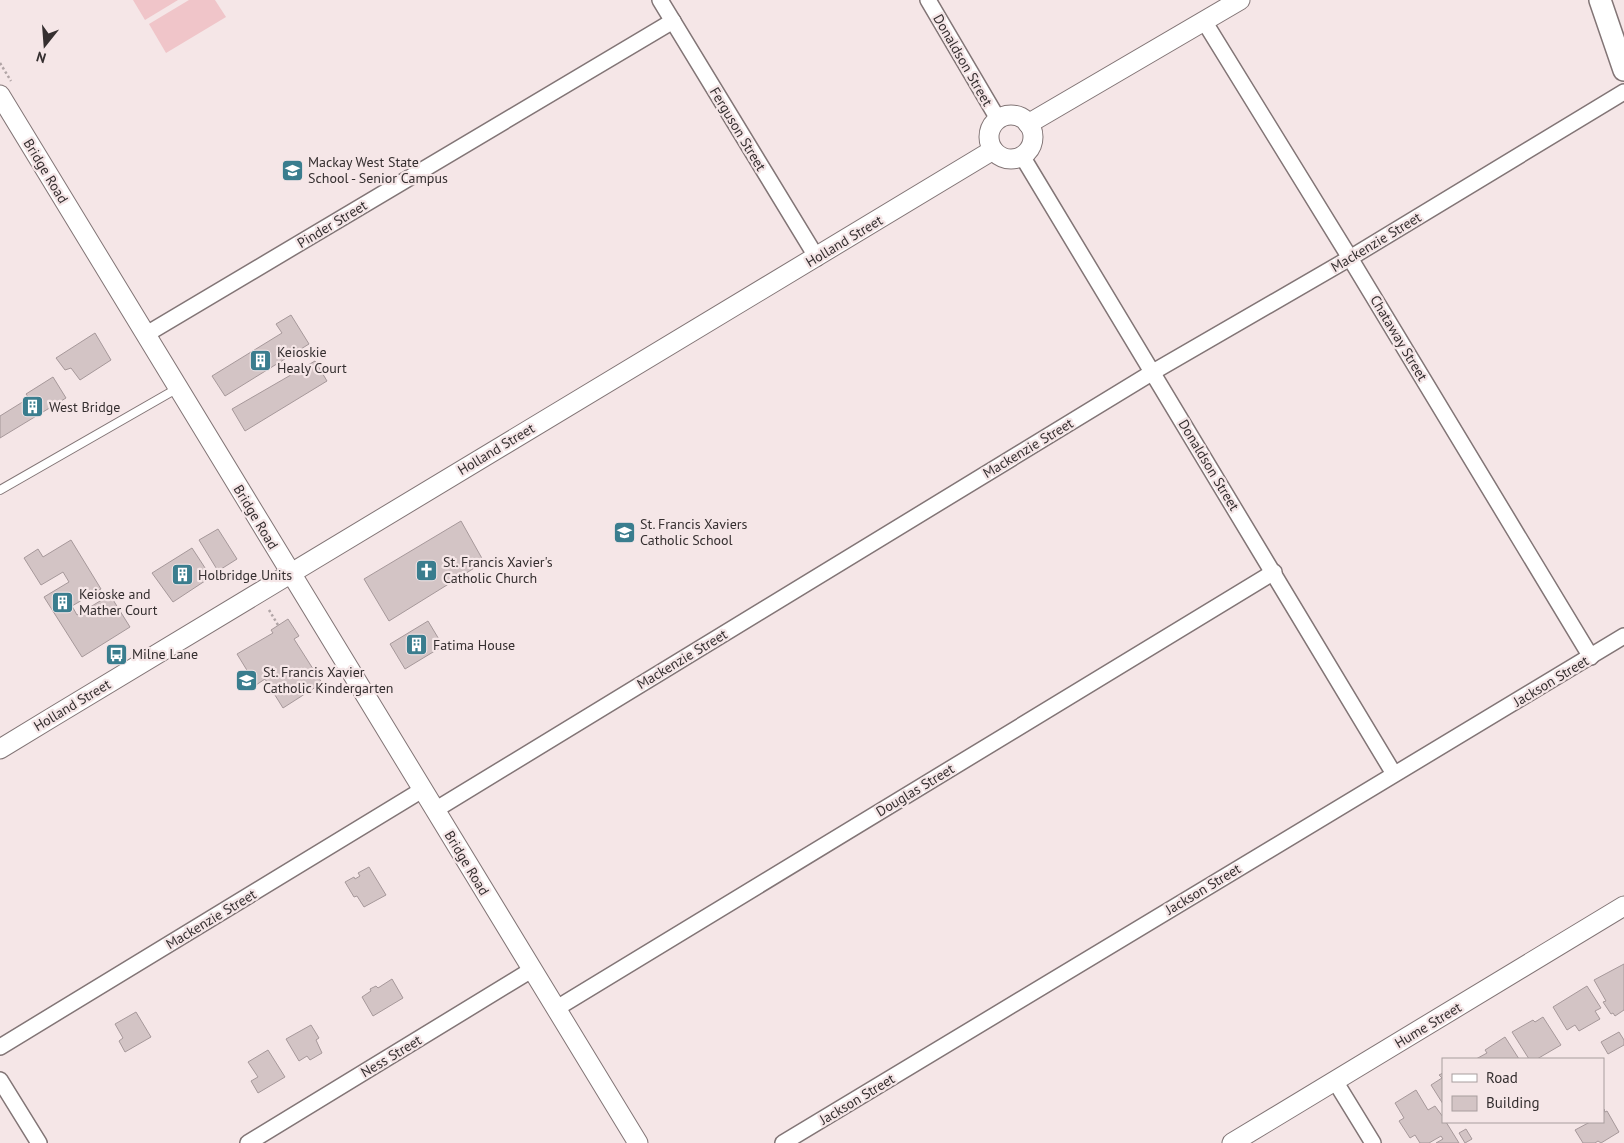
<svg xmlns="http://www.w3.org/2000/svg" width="1624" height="1143" font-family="'PT Sans',sans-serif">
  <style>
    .green { fill: #f0c5c9 }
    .building { fill: #d3c4c5; stroke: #a6989a }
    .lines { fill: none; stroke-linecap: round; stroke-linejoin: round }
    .service-casing { stroke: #827576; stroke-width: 10 }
    .minor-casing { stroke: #827576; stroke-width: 18 }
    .tertiary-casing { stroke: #827576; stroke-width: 21 }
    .secondary-casing { stroke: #827576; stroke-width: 24 }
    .path { stroke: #b1a5a6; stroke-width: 2.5; stroke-dasharray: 2.5 2.5; stroke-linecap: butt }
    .service { stroke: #fff; stroke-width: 8 }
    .minor { stroke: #fff; stroke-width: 15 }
    .tertiary { stroke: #fff; stroke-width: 19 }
    .secondary { stroke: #fff; stroke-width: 21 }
    .labels { text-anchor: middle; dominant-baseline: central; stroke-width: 4.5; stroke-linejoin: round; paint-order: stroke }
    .street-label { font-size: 14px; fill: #352f30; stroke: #f5e6e7 }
    .poi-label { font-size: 14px; fill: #352f30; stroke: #f5e6e7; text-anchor: start }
  </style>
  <rect width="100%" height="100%" fill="#f5e6e7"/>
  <!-- green -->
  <g class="green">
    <polygon points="133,0 178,0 145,20"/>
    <polygon points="189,0 215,0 226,17 166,53 149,24"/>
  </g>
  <!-- building -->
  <g class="building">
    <polygon points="291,315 309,344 225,396 212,376 282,333 276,324"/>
    <polygon points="95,333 111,360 80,380 71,368 65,370 56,358"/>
    <polygon points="315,361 327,381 245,431 232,409"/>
    <polygon points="53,377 66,398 0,438 0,416 29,398 26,394"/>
    <polygon points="461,521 484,562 389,621 364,579"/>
    <polygon points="218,529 237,559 218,571 199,540"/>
    <polygon points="71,540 101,589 72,606 77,615 110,595 130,627 82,657 44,597 69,582 63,572 41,585 24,558 38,549 43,557"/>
    <polygon points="192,548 211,577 173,602 152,573"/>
    <polygon points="288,619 299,636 294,639 322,683 283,708 265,679 256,685 237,654 273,633 271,630"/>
    <polygon points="428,621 443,646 405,669 390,644"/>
    <polygon points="369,867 386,895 364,907 357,896 354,897 345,882 354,877 355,879 360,876 358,873"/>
    <polygon points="1624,964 1624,1010 1615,1016 1613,1013 1611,1014 1603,1002 1606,1001 1594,980"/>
    <polygon points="392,979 403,998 373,1016 362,997 371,991 370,989 376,986 378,988"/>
    <polygon points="1587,986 1601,1008 1595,1011 1600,1019 1579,1031 1575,1025 1567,1030 1553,1007"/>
    <polygon points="136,1012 151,1037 125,1052 119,1041 123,1038 115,1024"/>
    <polygon points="1543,1017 1561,1045 1537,1059 1529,1059 1512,1032 1533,1020 1535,1022"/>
    <polygon points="311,1025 319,1038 316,1040 322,1053 310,1060 307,1056 299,1061 286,1039"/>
    <polygon points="1619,1032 1624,1040 1624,1045 1608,1054 1601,1042"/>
    <polygon points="1505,1037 1519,1059 1476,1059 1487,1053 1485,1050"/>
    <polygon points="268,1050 285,1077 258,1093 251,1081 258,1077 248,1062"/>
    <polygon points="1443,1073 1443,1104 1431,1085 1442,1078 1439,1075"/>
    <polygon points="1416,1090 1428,1110 1435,1106 1443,1117 1443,1122 1446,1122 1459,1143 1436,1143 1443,1139 1441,1136 1429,1143 1420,1143 1415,1135 1410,1138 1399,1121 1404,1118 1395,1103"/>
    <polygon points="1604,1109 1605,1112 1607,1111 1619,1132 1601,1143 1598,1141 1595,1143 1583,1143 1575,1130 1590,1122 1603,1122"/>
    <polygon points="1466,1129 1472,1139 1465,1143 1459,1133"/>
  </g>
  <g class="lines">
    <defs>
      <polyline id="service" points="0,490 178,388"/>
      <g id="minor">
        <polyline points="660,0 817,258"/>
        <polyline points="928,0 998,119"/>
        <polyline points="1204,21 1350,258 1591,657"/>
        <polyline points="1022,156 1394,774"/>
        <polyline points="145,335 673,21"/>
        <polyline points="435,810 1153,372 1350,258 1624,92"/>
        <polyline points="557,1008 1274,572"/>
        <polyline points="0,1047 422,790"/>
        <polyline points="0,1080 39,1143"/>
        <polyline points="1335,1081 1373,1143"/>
        <polyline points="248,1143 533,969"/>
        <polyline points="783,1143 1624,636"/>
      </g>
      <g id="tertiary">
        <polyline points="0,95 638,1143"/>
        <circle cx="1011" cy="137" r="22"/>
        <polyline points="1028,124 1240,0"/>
        <path d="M0,749C330,548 663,352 993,150"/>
        <polyline points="1232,1143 1624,906"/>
      </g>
      <polyline id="secondary" points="1600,0 1624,70"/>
    </defs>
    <!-- service casing -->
    <use href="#service" class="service-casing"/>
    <!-- minor casing -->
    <use href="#minor" class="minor-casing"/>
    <!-- tertiary casing -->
    <use href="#tertiary" class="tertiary-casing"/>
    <!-- secondary casing -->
    <use href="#secondary" class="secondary-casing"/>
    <!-- path -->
    <g class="path">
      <polyline points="0,63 11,81"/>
      <polyline points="269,610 278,625"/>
    </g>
    <!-- service -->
    <use href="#service" class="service"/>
    <!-- minor -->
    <use href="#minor" class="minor"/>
    <!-- tertiary -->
    <use href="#tertiary" class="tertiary"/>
    <!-- secondary -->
    <use href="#secondary" class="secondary"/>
  </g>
  <!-- icons -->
  <defs>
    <symbol id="school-square" viewBox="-11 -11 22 22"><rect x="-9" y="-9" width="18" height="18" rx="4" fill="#3a7d8e" stroke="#f5e6e7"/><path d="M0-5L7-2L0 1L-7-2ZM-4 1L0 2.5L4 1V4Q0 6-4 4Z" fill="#fff"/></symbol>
    <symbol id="building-square" viewBox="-11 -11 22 22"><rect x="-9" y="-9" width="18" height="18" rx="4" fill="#3a7d8e" stroke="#f5e6e7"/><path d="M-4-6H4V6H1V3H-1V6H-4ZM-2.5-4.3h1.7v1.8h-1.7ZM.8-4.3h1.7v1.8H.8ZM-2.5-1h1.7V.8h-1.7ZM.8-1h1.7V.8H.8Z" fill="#fff"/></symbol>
    <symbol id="church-square" viewBox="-11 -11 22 22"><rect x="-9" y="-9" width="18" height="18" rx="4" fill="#3a7d8e" stroke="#f5e6e7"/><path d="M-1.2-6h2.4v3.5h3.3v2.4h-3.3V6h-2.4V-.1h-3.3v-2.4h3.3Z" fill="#fff"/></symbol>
    <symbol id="bus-square" viewBox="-11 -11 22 22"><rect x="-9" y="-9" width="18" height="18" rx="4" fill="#3a7d8e" stroke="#f5e6e7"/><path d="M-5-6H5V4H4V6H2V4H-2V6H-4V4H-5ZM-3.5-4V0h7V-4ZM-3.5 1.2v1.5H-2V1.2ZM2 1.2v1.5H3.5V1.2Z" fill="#fff"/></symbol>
  </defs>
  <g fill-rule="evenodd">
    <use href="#school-square" x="280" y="158" width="25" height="25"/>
    <use href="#building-square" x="248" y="348" width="25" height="25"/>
    <use href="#building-square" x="20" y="394" width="25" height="25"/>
    <use href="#school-square" x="612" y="520" width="25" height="25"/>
    <use href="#church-square" x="414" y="558" width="25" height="25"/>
    <use href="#building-square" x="170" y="562" width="25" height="25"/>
    <use href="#building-square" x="50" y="590" width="25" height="25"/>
    <use href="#building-square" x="404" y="632" width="25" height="25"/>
    <use href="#bus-square" x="104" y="642" width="25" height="25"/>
    <use href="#school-square" x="234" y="668" width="25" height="25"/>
  </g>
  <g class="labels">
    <!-- street labels -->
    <g class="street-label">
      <text transform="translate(963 60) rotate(60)">Donaldson Street</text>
      <text transform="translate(738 129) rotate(59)">Ferguson Street</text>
      <text transform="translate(46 171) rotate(59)">Bridge Road</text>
      <text transform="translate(332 224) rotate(-31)">Pinder Street</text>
      <text transform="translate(844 241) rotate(-31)">Holland Street</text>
      <text transform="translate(1376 242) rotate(-31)">Mackenzie Street</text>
      <text transform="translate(1399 338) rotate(59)">Chataway Street</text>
      <text transform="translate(1028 448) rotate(-31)">Mackenzie Street</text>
      <text transform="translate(496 449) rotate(-31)">Holland Street</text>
      <text transform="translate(1209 465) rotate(59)">Donaldson Street</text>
      <text transform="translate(256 517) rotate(59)">Bridge Road</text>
      <text transform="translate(682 659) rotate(-31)">Mackenzie Street</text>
      <text transform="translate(1551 681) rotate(-31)">Jackson Street</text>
      <text transform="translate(72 705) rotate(-31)">Holland Street</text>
      <text transform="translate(915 790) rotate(-31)">Douglas Street</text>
      <text transform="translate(467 863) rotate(59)">Bridge Road</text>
      <text transform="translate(1203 889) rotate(-31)">Jackson Street</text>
      <text transform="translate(211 919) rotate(-31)">Mackenzie Street</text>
      <text transform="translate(1428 1025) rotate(-31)">Hume Street</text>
      <text transform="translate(391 1056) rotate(-31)">Ness Street</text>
      <text transform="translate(857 1099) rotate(-31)">Jackson Street</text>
    </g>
    <!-- poi labels -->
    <g class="poi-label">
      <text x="308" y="162">Mackay West State<tspan x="308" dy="16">School - Senior Campus</tspan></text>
      <text x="277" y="352">Keioskie<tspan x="277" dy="16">Healy Court</tspan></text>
      <text x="49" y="407">West Bridge</text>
      <text x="640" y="524">St. Francis Xaviers<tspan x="640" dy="16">Catholic School</tspan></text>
      <text x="443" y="562">St. Francis Xavier's<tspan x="443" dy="16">Catholic Church</tspan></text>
      <text x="198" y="575">Holbridge Units</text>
      <text x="79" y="594">Keioske and<tspan x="79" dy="16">Mather Court</tspan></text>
      <text x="433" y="645">Fatima House</text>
      <text x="132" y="654">Milne Lane</text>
      <text x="263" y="672">St. Francis Xavier<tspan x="263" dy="16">Catholic Kindergarten</tspan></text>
    </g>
  </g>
  <!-- legend -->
  <rect x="1442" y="1058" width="162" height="65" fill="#f5e6e7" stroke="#a89d9e"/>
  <rect x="1452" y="1074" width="25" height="8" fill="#ffffff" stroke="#a89d9e"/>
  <text x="1486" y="1083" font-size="15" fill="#352f30">Road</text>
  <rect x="1452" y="1096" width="25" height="15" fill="#d3c4c5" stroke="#a89d9e"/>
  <text x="1486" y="1108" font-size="15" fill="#352f30">Building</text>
  <!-- north arrow -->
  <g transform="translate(45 45) rotate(197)" stroke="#f5e6e7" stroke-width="4" paint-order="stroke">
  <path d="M0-4L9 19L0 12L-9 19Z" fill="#352f30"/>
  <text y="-8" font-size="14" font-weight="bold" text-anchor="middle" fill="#352f30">N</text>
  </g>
</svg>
